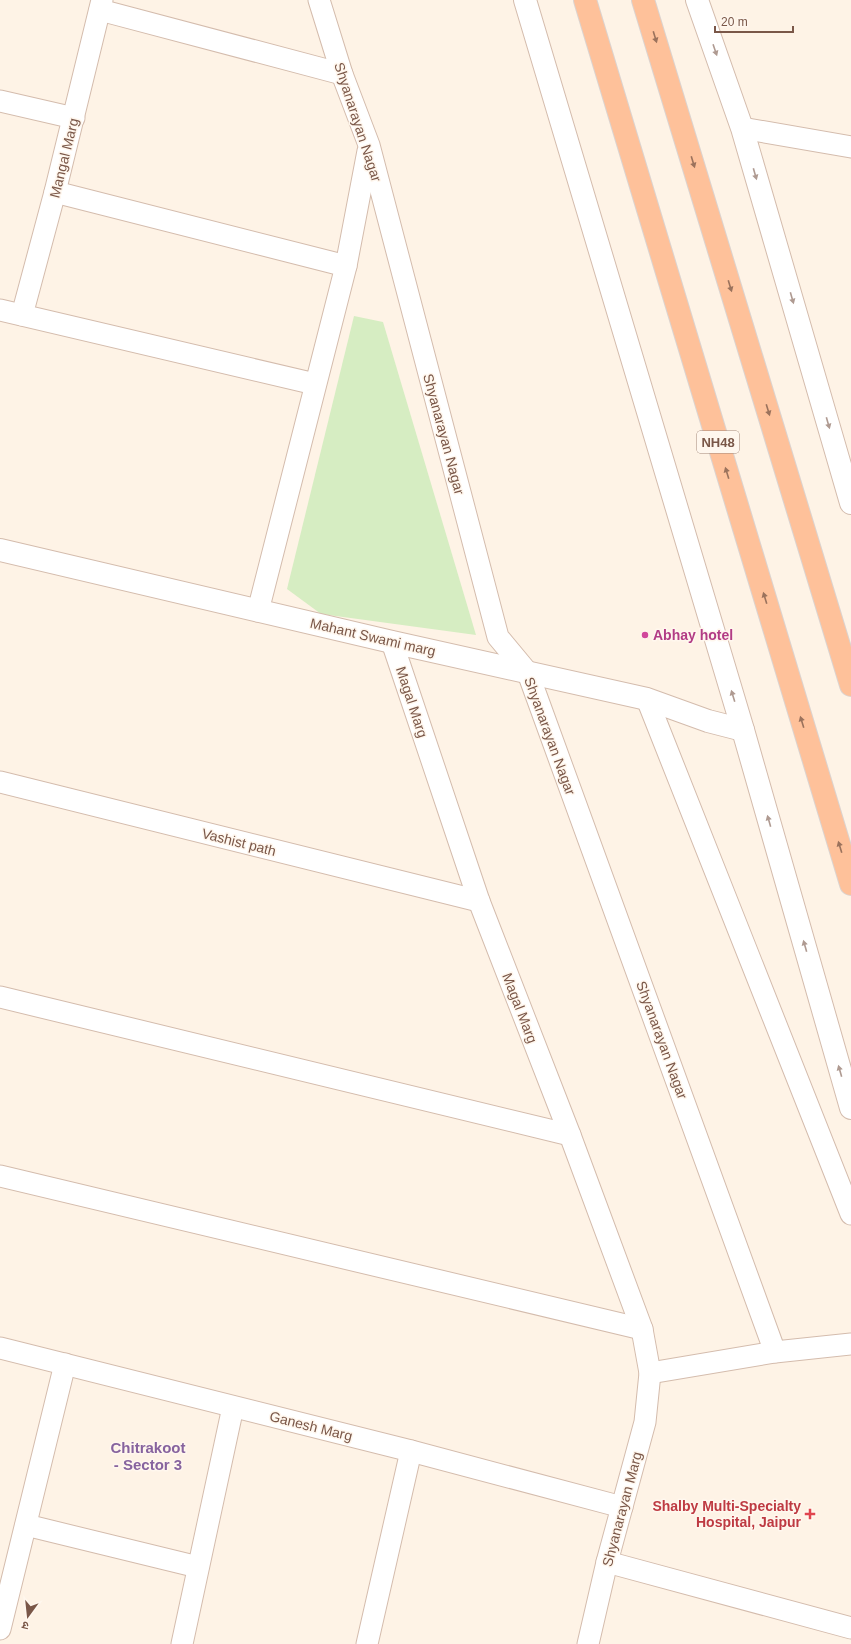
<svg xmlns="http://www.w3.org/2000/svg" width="851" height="1644" font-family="Arial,'Noto Sans Devanagari',sans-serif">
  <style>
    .green { fill: #d6edc2 }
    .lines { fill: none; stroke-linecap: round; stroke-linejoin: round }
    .minor-casing { stroke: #d4bcad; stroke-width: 23 }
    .tertiary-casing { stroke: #d4bcad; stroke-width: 24 }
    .trunk-casing { stroke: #dcd3cf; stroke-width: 24 }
    .minor { stroke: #fff; stroke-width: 21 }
    .tertiary { stroke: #fff; stroke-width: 22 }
    .trunk { stroke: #fec19a; stroke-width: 22 }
    .oneway { fill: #9b725c }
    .oneway2 { fill: #af9a91 }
    .hotel-dot { fill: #d1479c; stroke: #fff7ee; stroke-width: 1.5 }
    .health-dot { fill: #e0444e; stroke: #fff7ee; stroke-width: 1.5 }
    .labels { text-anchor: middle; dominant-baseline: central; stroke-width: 3; stroke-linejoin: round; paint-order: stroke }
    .shield { fill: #fff7ee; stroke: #a2877a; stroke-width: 1 }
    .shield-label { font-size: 13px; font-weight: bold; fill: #7a5748 }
    .street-label { font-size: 14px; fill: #7a5748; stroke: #fff7ee }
    .hotel-label { font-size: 14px; font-weight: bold; fill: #b23c85; stroke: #fff7ee; text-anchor: start }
    .health-label { font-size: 14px; font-weight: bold; fill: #be3a42; stroke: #fff7ee; text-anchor: end }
    .neighbourhood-label { font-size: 15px; font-weight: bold; fill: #87639e; stroke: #fff7ee }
  </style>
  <rect width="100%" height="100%" fill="#fef3e6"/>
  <!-- green -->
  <polygon class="green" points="354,316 383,322 476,635 321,614 287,589"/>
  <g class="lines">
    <defs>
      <g id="minor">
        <polyline points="319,0 342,74 369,145 498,637 528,673 775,1352"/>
        <polyline points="100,10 342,74"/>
        <polyline points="0,101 74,118"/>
        <polyline points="742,128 851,147"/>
        <polyline points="55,192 346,266"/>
        <polyline points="0,310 315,384"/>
        <polyline points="22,315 55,192 102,0"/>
        <polyline points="258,611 346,266 368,151"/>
        <polyline points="392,642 479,901 570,1135 642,1329 650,1373 645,1422 607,1562 588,1644"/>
        <polyline points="647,699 851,1214"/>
        <polyline points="0,782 479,901"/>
        <polyline points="0,997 570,1135"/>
        <polyline points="0,1176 642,1329"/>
        <polyline points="0,1348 411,1451 622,1507"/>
        <polyline points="650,1373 775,1352 851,1344"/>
        <polyline points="26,1525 198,1567"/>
        <polyline points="607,1562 851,1628"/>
        <polyline points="0,1629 65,1364"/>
        <polyline points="182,1644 233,1407"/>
        <polyline points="367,1644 411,1451"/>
      </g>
      <g id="tertiary">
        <polyline points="525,0 743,730 851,1108"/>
        <polyline points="697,0 742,128 851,503"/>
        <polyline points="0,550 392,642 647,699 708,721 743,730"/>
      </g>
      <g id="trunk">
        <polyline points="585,0 851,884"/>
        <polyline points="643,0 851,685"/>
      </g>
    </defs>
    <!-- minor casing -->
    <use href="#minor" class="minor-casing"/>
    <!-- tertiary casing -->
    <use href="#tertiary" class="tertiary-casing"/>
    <!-- trunk casing -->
    <use href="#trunk" class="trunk-casing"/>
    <!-- minor -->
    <use href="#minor" class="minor"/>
    <!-- tertiary -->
    <use href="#tertiary" class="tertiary"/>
    <!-- trunk -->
    <use href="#trunk" class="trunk"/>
  </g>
  <!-- one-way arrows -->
  <defs><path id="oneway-solid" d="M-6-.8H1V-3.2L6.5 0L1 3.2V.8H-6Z"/></defs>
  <g class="oneway">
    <use href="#oneway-solid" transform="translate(655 37) rotate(73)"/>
    <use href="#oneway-solid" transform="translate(693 162) rotate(73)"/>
    <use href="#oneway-solid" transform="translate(730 286) rotate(73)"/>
    <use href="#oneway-solid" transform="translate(768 410) rotate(73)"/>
    <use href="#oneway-solid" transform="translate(727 473) rotate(-107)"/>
    <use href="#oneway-solid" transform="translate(765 598) rotate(-107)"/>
    <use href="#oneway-solid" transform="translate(802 722) rotate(-107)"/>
    <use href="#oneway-solid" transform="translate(840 847) rotate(-107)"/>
  </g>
  <g class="oneway2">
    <use href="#oneway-solid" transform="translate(715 50) rotate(71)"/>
    <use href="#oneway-solid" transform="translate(755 174) rotate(74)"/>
    <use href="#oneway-solid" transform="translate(792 298) rotate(74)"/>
    <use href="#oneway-solid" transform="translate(828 423) rotate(74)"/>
    <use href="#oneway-solid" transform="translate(733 696) rotate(-107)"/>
    <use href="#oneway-solid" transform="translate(769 821) rotate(-106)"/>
    <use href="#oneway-solid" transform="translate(805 946) rotate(-106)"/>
    <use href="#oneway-solid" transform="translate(840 1071) rotate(-106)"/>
  </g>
  <!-- markers -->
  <circle class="hotel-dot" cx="645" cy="635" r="4"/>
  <path class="health-dot" d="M808 1508h4v4h4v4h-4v4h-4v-4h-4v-4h4z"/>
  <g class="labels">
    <!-- shield labels -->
    <rect class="shield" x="697" y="431" width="42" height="22" rx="3"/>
    <g class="shield-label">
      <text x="718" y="442">NH48</text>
    </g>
    <!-- street labels -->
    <g class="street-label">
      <text transform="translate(358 122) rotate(72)">Shyanarayan Nagar</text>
      <text transform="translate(64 158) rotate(-76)">Mangal Marg</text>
      <text transform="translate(444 434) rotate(75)">Shyanarayan Nagar</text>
      <text transform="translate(373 637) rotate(13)">Mahant Swami marg</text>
      <text transform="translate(412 702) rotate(72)">Magal Marg</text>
      <text transform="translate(550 736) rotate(70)">Shyanarayan Nagar</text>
      <text transform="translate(239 842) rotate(14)">Vashist path</text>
      <text transform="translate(520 1008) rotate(69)">Magal Marg</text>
      <text transform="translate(662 1040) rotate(70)">Shyanarayan Nagar</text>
      <text transform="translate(311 1426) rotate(14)">Ganesh Marg</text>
      <text transform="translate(622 1509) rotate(-75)">Shyanarayan Marg</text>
    </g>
    <!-- hotel labels -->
    <g class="hotel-label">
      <text x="653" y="635">Abhay hotel</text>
    </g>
    <!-- health labels -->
    <g class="health-label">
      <text x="801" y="1506">Shalby Multi-Specialty<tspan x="801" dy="16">Hospital, Jaipur</tspan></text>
    </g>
    <!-- neighbourhood labels -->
    <g class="neighbourhood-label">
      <text x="148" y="1447">Chitrakoot<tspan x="148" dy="17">- Sector 3</tspan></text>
    </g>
  </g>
  <!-- north arrow -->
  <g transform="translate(28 1616) rotate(195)" stroke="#fff7ee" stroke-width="3" paint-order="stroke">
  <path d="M0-3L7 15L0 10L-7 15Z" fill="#7a5748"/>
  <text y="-6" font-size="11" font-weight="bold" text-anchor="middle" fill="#7a5748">उ</text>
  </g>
  <!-- scale -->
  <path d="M715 26v6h78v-6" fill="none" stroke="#7a5748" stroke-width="2"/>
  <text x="721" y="26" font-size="12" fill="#7a5748" stroke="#fff7ee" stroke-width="3" paint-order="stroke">20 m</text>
</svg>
